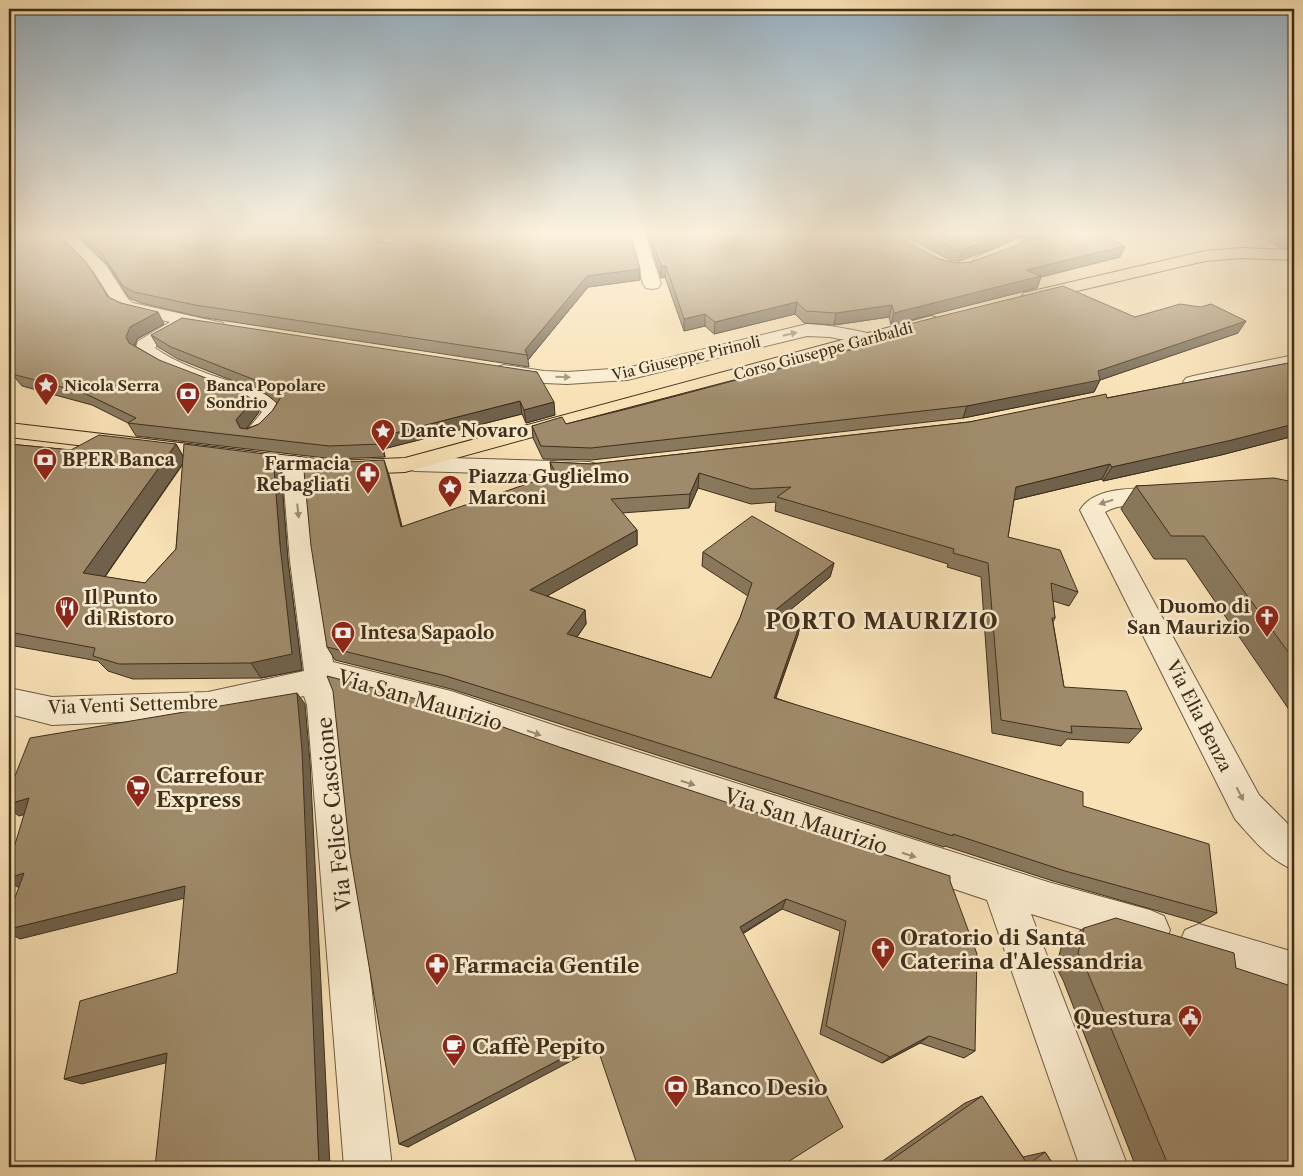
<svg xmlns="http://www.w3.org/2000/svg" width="1303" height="1176" font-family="'Libre Caslon Text',serif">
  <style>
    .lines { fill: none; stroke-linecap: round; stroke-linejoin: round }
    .minor-casing { stroke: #6d5b42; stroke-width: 2 }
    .major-casing { stroke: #3f2e1b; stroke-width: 2 }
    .minor { fill: #faeccf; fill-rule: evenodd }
    .major { fill: #f8e1b5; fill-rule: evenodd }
    .wall { fill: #89785c; stroke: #3f2e1b; fill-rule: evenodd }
    .shaded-wall { fill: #6f614b; stroke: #3f2e1b }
    .building { fill: #9f8b6b; stroke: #3f2e1b }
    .oneway { fill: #9c8d75 }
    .labels { text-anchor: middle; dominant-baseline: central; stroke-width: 5; stroke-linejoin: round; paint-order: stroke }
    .far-street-label { font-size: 15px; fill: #3f2e1b; stroke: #faeccf }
    .far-poi-label { font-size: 15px; font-weight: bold; fill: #3f2e1b; stroke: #faeccf; text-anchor: start }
    .poi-label { font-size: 18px; font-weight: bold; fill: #3f2e1b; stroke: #faeccf; text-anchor: start }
    .street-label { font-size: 18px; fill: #3f2e1b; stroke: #faeccf }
    .near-street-label { font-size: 21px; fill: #3f2e1b; stroke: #faeccf }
    .near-poi-label { font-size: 21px; font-weight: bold; fill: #3f2e1b; stroke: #faeccf; text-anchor: start }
    .district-label { font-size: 22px; font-weight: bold; letter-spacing: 1px; fill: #3f2e1b; stroke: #faeccf }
  </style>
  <rect width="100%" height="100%" fill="#f8e1b5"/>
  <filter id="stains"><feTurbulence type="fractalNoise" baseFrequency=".004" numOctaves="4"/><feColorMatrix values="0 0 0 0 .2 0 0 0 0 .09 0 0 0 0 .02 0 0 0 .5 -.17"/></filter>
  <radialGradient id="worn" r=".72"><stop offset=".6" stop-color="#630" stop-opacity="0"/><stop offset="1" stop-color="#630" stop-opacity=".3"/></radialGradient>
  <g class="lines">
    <defs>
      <g id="minor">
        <path d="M57,233H73L106,265L128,299L133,303L223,323L225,327L223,331L216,333L189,326L158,344L155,348C175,362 199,371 223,379C244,387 271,391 285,411C275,425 265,443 247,439L244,434L262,412L256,407L167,371L138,354L135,350L138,341L170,322L121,311L116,307L94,272Z"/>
        <polygon points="629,233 645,233 661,284 658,288 652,289 646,288 643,284"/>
        <path d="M1021,237L1027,239L1029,242C1021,253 988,268 975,264L973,261L975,258Z"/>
        <path d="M807,324C829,325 850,329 872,334L874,338L872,342L865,344L830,337L807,336L627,380L567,384L544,383L497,375L494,371L497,367L504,365L544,371L567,372L627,368Z"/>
        <polygon points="1294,355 1294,367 1193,388 1186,386 1183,382 1186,378 1193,376"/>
        <polygon points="294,456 302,458 306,463 316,561 333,662 451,691 565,729 1048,882 1150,910 1164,916 1170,930 1164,944 1150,950 1031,914 1128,1167 1080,1167 987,900 565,759 450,717 332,687 339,705 392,1167 344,1167 307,705 304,696 208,718 52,725 9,714 9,688 52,697 208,692 304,671 290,561 282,463 286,458"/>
        <polygon points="415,457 589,462 597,464 601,469 597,474 589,476 415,471 407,469 403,464 407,459"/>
        <path d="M1165,488L1174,490L1177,496L1174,502C1152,508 1126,500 1105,512L1259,795L1294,830V870C1269,860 1253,839 1235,819L1080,510C1095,485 1139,489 1165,488Z"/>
        <polygon points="1199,924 1294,952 1294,992 1185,958 1179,944 1185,930"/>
      </g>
      <g id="major">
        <polygon points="1241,248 1294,250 1294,260 1241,258 1205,261 1030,302 1024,301 1021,297 1024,293 1205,251"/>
        <polygon points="931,316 937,318 940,322 937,326 405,472 334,475 9,437 9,423 334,461 405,458"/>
      </g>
    </defs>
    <!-- minor casing -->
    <use href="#minor" class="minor-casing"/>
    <!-- major casing -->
    <use href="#major" class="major-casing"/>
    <!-- minor -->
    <use href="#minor" class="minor"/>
    <!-- major -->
    <use href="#major" class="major"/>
  </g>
  <!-- wall -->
  <g class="wall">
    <polygon points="76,233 388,233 381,243 640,280 588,287 528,360 529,367 200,317 141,303 129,298 107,264"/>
    <polygon points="647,233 874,233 939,259 955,263 971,262 1018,245 1027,238 1015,237 1000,246 959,261 952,261 908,238 879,233 1098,233 1125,246 1120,257 1041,277 1037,288 891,325 889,317 834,325 804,323 795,314 714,334 705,326 684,331 665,277 661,278"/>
    <polygon points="1260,233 1294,233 1294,249 1279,248"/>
    <polygon points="108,297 164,324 137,339 135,346 159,360 259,412 246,429 259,424 273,410 277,403 266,394 178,359 158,347 151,335 537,372 555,415 526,423 522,414 383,449 385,457 334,459 136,436 128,423 92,405 22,386 12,374"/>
    <polygon points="1135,317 1238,333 1100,380 1094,392 963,418 592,460 543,459 533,438 532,426 566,424 894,338 897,327"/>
    <polygon points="1294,362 1294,436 1221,455 1103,481 1102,479 1014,500 1008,537 1078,592 1069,606 1053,601 1055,618 1053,622 1064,687 1142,729 1129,743 1067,739 1061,746 992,733 981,577 947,567 948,564 775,511 776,502 751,504 698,488 689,508 622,513 637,530 637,545 547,596 585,610 586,624 577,637 711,678 740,618 748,596 702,566 703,552 834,563 830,577 784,615 801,621 798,635 776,698 1083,806 1217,913 1200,923 1053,881 945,846 944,847 451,689 335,660 327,647 389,475 402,527 552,476 550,462 591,464 969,422 1107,398"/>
    <path d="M9,444L71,450L176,444L183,456L281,471L288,561L302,670L261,678L133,679L108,671L98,661L9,645ZM183,464L176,549L145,583L105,577Z"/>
    <polygon points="1292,482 1294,482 1294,717 1186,559 1154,559 1121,509 1136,486"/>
    <polygon points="562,748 950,881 975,1051 964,1058 920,1043 882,1063 820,1034 840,931 782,909 408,1147"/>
    <polygon points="1084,928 1236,968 1294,1167 1136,1167 1063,980 1056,967 1062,944"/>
    <polygon points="982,1096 1023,1157 1045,1152 1055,1167 874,1167 965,1103"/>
  </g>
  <!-- shaded-wall -->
  <g class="shaded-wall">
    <polygon points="377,233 388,233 376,249 373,238"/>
    <polygon points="1008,233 1017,233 1015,237 1000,246 959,261 962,250"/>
    <polygon points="1125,246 1120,257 1041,277 1037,288 891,325 894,313 1026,270"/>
    <polygon points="661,266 666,266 665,277 661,278"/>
    <polygon points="640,269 640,280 588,287 528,360 527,355 525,350 587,276"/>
    <polygon points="797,302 795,314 714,334 715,322"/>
    <polygon points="892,305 889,317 834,325 836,313"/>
    <polygon points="158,312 164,324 137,339 133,349 126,337 130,327"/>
    <polygon points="705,314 705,326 684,331 684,319"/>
    <polygon points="1246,321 1238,333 1100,380 1094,392 963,418 967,406 1098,371"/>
    <polygon points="253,400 259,412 243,433 236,420"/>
    <polygon points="520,401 522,414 383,449 385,457 379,437"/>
    <polygon points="554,402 555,415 526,423 524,410"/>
    <polygon points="1294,424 1294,436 1221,455 1103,481 1112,467"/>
    <polygon points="176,444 185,460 96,589 83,573"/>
    <polygon points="273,455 281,471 288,561 302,670 261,678 251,663 280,545"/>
    <polygon points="384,460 389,475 406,542 401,527"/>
    <polygon points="1110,464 1102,479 1009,501 1016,487"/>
    <polygon points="699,473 698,488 689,508 690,494"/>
    <polygon points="637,530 637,545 533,604 530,590"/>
    <polygon points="834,563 830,577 771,626 773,612"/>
    <polygon points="585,610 586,624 569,648 567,634"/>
    <polygon points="801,621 798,635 771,711 774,698"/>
    <polygon points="297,693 305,704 310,762 330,1167 319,1167"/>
    <polygon points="29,798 44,809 19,816 9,809 9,804"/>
    <polygon points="24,873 21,889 9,882 9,878"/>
    <polygon points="185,886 197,895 20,939 9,933 9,929"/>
    <polygon points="786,899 782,909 737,936 740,927"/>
    <polygon points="929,1036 920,1043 882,1063 890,1057"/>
    <polygon points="595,1041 596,1048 408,1147 399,1144"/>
    <polygon points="167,1053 181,1059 82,1084 64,1079"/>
  </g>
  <!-- building -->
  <g class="building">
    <polygon points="9,233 58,233 86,262 108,297 121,303 158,312 130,327 126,337 129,343 159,360 240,391 253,400 236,420 240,428 247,429 259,424 273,410 281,397 260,382 171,347 151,335 182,318 537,372 554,402 524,410 520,401 379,437 381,444 329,446 128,423 136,418 84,393 12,374 9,361"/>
    <polygon points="81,233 377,233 373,238 375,243 391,243 398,233 630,233 640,269 587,276 525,350 527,355 195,305 134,292 123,286 101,252"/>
    <polygon points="650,233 874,233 876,235 904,240 939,259 955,263 971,262 1018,245 1034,233 1098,233 1125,246 1026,270 1041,276 894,313 892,305 836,313 806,311 797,302 715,322 705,314 684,319 666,266 661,266"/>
    <polygon points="922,233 1008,233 1004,235 962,250 956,250"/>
    <polygon points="1280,233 1294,233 1294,238 1285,237"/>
    <polygon points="1063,286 1135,317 1180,304 1201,307 1211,304 1246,321 1098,371 1100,380 967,406 591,448 541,446 532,426 562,417 566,424 627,409 899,337 897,327"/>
    <polygon points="1294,362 1294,424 1232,440 1112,467 1110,464 1016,487 1008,537 1060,550 1078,592 1051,583 1055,618 1052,618 1064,687 1126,691 1142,729 1071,726 1072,733 1001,720 988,563 953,553 954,549 777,497 791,487 752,489 699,473 690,494 611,499 637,530 530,590 585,610 567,634 711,678 740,618 752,583 703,552 752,516 834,563 773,612 801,621 774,698 1083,792 1083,806 1209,844 1217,913 1065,871 953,834 953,836 446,676 327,647 311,546 303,460 328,463 384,460 401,527 556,474 550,462 591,464 969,422 1106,394 1107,398"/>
    <polygon points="99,435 176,444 83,573 145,583 176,549 184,444 273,455 280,545 292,654 251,663 119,664 93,656 95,648 9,632 9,444 71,450"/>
    <polygon points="1274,478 1294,482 1294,660 1204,536 1171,536 1136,486"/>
    <polygon points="327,676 444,706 562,748 950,876 950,881 977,954 975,1051 929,1036 890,1057 826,1026 846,921 786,899 740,927 843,1127 780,1167 638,1167 595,1041 399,1144 350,853 333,691"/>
    <polygon points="297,693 302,750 319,1167 155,1167 167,1053 64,1079 80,1001 177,973 185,886 9,929 9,914 24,873 9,878 9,864 29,798 9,804 9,791 30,738"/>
    <polygon points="1116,918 1234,953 1236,968 1294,987 1294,1167 1169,1167 1085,966 1078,953 1084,928"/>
    <polygon points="982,1096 1028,1165 1045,1152 1055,1167 881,1167"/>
  </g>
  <!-- one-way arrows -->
  <defs><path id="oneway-solid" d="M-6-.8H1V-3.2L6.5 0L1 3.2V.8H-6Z" transform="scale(1.25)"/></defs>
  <g class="oneway">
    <use href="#oneway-solid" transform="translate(790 334) rotate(-13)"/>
    <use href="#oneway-solid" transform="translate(563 377) rotate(1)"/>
    <use href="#oneway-solid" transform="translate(1106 502) rotate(163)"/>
    <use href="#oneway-solid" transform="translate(298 511) rotate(84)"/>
    <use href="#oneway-solid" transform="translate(534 733) rotate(19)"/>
    <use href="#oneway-solid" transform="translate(688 783) rotate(18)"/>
    <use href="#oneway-solid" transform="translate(1240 794) rotate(63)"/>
    <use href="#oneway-solid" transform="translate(909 855) rotate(18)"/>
  </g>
  <!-- sky -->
  <linearGradient id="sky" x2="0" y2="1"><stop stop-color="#95aebf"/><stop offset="0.59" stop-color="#fcf2de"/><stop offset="1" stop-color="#fcf2de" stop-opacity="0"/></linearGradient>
  <rect width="1303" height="397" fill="url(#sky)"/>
  <!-- icons -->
  <defs>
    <symbol id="sight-pin" viewBox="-11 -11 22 30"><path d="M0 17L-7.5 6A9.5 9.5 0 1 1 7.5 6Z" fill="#8f2418" stroke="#faeccf"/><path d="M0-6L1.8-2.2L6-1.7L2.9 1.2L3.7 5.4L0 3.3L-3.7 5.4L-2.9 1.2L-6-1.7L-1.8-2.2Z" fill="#fff"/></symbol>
    <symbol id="bank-pin" viewBox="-11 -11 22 30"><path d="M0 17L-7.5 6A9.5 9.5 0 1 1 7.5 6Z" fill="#8f2418" stroke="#faeccf"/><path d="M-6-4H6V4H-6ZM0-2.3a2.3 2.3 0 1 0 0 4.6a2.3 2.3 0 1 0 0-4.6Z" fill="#fff"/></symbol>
    <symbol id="pharmacy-pin" viewBox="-11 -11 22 30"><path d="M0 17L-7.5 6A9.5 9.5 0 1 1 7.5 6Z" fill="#8f2418" stroke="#faeccf"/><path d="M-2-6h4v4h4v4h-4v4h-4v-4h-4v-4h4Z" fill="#fff"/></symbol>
    <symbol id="restaurant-pin" viewBox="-11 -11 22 30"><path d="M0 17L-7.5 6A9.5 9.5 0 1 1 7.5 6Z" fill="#8f2418" stroke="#faeccf"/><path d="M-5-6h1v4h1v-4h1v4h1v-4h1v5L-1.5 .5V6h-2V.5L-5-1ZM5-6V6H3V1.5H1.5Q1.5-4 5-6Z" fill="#fff"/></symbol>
    <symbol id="church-pin" viewBox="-11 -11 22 30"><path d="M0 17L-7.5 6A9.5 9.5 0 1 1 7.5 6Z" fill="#8f2418" stroke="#faeccf"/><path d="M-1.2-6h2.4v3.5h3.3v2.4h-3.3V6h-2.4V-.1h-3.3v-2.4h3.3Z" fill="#fff"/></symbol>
    <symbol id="supermarket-pin" viewBox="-11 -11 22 30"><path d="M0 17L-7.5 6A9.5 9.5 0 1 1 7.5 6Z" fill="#8f2418" stroke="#faeccf"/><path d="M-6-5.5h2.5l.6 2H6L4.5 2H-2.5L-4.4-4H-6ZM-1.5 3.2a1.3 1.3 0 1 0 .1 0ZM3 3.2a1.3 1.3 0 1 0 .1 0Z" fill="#fff"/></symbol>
    <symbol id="civic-pin" viewBox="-11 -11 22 30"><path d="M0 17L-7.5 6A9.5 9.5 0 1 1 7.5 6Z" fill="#8f2418" stroke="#faeccf"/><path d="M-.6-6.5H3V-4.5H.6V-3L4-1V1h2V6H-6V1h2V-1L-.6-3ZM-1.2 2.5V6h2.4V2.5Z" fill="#fff"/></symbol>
    <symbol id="cafe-pin" viewBox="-11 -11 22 30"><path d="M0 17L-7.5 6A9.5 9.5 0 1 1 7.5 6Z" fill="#8f2418" stroke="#faeccf"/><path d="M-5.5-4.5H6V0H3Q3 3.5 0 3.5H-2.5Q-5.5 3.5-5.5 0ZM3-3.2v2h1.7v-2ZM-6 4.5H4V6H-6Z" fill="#fff"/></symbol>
  </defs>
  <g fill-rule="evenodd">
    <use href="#sight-pin" x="32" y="371" width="28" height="38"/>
    <use href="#bank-pin" x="174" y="380" width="28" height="38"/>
    <use href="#sight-pin" x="369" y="417" width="28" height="38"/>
    <use href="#bank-pin" x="31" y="446" width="28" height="38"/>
    <use href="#pharmacy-pin" x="354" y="460" width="28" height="38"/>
    <use href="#sight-pin" x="436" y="473" width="28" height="38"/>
    <use href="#restaurant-pin" x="53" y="594" width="28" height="38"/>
    <use href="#church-pin" x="1253" y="603" width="28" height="38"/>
    <use href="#bank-pin" x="329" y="619" width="28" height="38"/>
    <use href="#supermarket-pin" x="124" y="773" width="28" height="38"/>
    <use href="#church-pin" x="869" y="935" width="28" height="38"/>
    <use href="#pharmacy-pin" x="423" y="951" width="28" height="38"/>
    <use href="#civic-pin" x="1176" y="1003" width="28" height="38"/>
    <use href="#cafe-pin" x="440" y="1032" width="28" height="38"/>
    <use href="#bank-pin" x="662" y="1073" width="28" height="38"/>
  </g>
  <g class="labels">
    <!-- far-street labels -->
    <g class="far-street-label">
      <text transform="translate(823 351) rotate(-15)">Corso Giuseppe Garibaldi</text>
      <text transform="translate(686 358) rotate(-13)">Via Giuseppe Pirinoli</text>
    </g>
    <!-- far-poi labels -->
    <g class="far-poi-label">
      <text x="64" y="385">Nicola Serra</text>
      <text x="206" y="385">Banca Popolare<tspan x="206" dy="17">Sondrio</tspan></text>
    </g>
    <!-- poi labels -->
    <g class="poi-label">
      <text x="400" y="431">Dante Novaro</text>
      <text x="62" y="460">BPER Banca</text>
      <text x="350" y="464" text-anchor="end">Farmacia<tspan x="350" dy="21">Rebagliati</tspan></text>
      <text x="468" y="477">Piazza Guglielmo<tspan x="468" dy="21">Marconi</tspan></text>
      <text x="84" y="598">Il Punto<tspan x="84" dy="21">di Ristoro</tspan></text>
      <text x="1250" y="607" text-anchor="end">Duomo di<tspan x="1250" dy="21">San Maurizio</tspan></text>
      <text x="360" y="633">Intesa Sapaolo</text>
    </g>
    <!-- street labels -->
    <g class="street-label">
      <text transform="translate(133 705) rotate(-2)">Via Venti Settembre</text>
      <text transform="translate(1199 716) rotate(63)">Via Elia Benza</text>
    </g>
    <!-- near-street labels -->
    <g class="near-street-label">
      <text transform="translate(420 700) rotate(16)">Via San Maurizio</text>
      <text transform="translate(334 814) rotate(-96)">Via Felice Cascione</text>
      <text transform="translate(806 821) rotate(18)">Via San Maurizio</text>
    </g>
    <!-- near-poi labels -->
    <g class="near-poi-label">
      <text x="156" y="775">Carrefour<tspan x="156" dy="24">Express</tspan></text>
      <text x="900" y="937">Oratorio di Santa<tspan x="900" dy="24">Caterina d'Alessandria</tspan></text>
      <text x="454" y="965">Farmacia Gentile</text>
      <text x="1172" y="1017" text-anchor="end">Questura</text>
      <text x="472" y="1046">Caffè Pepito</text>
      <text x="694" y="1087">Banco Desio</text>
    </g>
    <!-- district labels -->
    <g class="district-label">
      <text x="882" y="621">PORTO MAURIZIO</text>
    </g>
  </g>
  <!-- margin -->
  <rect width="1303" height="1176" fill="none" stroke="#f8e1b5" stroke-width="30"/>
  <rect x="10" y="10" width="1283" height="1156" fill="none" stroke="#3f2e1b" stroke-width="2.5"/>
  <rect x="15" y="15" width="1273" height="1146" fill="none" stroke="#3f2e1b"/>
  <rect width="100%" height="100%" filter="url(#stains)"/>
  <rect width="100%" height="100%" fill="url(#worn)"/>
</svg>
